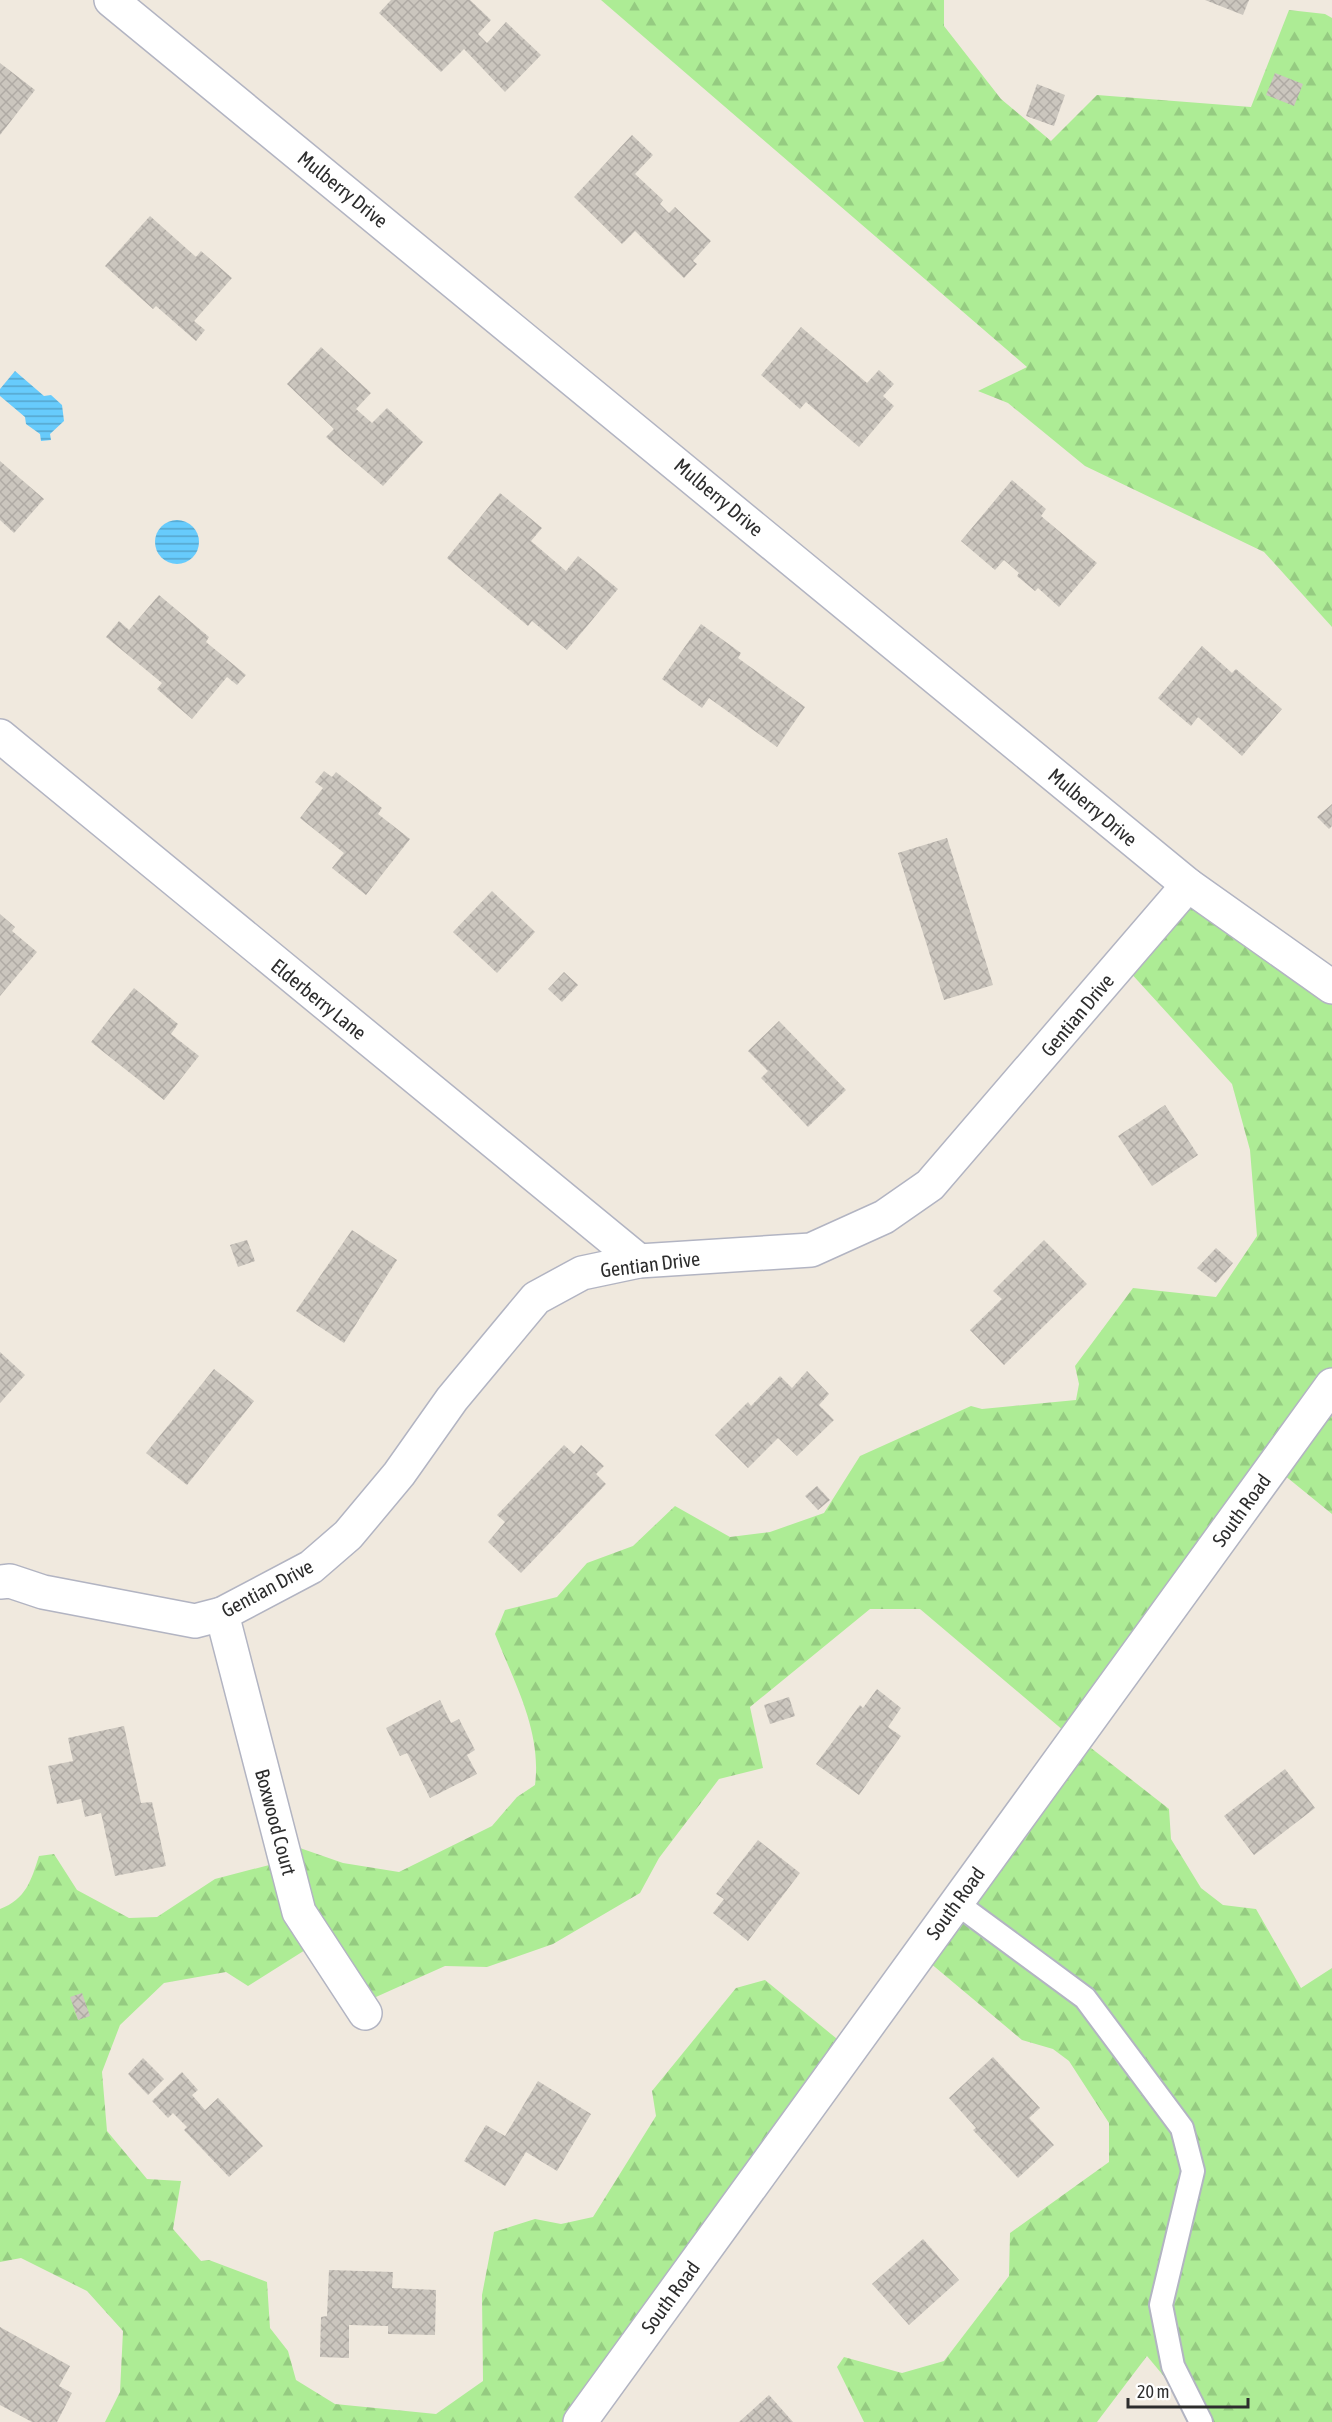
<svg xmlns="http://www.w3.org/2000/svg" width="1332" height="2422" font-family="'Asap Condensed',sans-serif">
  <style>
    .forest { fill: url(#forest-firs) }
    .water { fill: url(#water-rules) }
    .building { fill: url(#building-cross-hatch) }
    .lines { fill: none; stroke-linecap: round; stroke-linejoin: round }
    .lane-casing { stroke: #b2b4c2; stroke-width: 26 }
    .street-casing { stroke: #b2b4c2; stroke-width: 36 }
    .secondary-casing { stroke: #b2b4c2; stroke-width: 36 }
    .lane { stroke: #fff; stroke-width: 22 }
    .street { stroke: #fff; stroke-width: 33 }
    .secondary { stroke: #fff; stroke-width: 33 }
    .labels { text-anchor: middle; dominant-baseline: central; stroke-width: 4.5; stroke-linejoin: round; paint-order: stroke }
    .street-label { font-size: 20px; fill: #2d2d2d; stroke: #fff }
  </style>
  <defs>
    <pattern id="forest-firs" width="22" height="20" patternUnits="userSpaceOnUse" patternTransform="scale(1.5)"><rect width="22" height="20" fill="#adec95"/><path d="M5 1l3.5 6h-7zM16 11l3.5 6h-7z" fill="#95cb81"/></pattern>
    <pattern id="water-rules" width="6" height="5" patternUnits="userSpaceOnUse" patternTransform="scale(1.5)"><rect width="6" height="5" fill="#67cbfc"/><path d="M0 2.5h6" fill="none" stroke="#55a5cc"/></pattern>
    <pattern id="building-cross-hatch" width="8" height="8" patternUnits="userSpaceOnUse" patternTransform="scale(1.5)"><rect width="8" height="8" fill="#cbc6be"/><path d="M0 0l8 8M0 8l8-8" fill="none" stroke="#afaaa4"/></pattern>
  </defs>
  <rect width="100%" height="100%" fill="#f0e9de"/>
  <!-- forest -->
  <g class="forest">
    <polygon points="601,0 944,0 944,26 1001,99 1051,141 1097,95 1251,107 1289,10 1325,14 1332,18 1332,627 1264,552 1085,466 1008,403 978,391 1027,367"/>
    <path d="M1179,902L1197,908L1332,993V1514L1273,1466L1064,1731L920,1609H870L750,1707L763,1768L719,1779L659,1858L640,1893L553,1944L487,1967L445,1966L367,2001L321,1940L248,1986L226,1972L164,1983L120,2025L102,2072L107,2131L147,2179L181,2181L173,2229L201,2261L209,2260L267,2282L270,2328L288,2351L296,2380L335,2404L436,2414L483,2381L482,2295L494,2232L535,2219L561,2224L593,2217L656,2116L652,2091L736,1988L765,1980L842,2043L577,2422H105L120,2392L123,2331L87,2291L21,2258L0,2262V1909C26,1899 31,1881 39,1856L54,1854L77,1890L129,1918L157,1917L215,1879L296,1858L297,1847L343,1863L399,1872L492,1826L517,1797L535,1785C542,1731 514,1682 495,1634L505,1610L557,1597L587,1563L633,1546L675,1506L730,1537L770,1532L824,1513L860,1456L971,1406L982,1409L1076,1400L1079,1384L1075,1366L1133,1288L1216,1297L1257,1236L1250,1150L1232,1084L1128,970Z"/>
    <polygon points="1070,1737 1091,1748 1169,1809 1171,1839 1201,1888 1223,1905 1256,1909 1301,1988 1332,1968 1332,2422 1202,2422 1147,2356 1097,2422 864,2422 837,2367 844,2357 902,2373 944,2361 1009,2276 1010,2233 1109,2162 1109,2123 1069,2061 1053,2049 1022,2040 917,1952"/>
  </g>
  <!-- water -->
  <g class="water">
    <polygon points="15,371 44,396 51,395 62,405 64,421 50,434 51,440 41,441 40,434 26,424 25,417 0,396 0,389"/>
    <circle cx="177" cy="542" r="22"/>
  </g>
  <!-- building -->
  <g class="building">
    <polygon points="391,0 470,0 491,20 478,34 487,43 506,22 541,55 505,92 464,49 441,72 379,13"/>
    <polygon points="1205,0 1249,0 1243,15"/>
    <polygon points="0,63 35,90 0,135"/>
    <polygon points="1275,73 1303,84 1294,106 1266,95"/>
    <polygon points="1037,84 1065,95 1054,126 1026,116"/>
    <polygon points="632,135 653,155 635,174 663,200 660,204 669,213 675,207 711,241 693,261 697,264 684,278 635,231 622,244 574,197"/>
    <polygon points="150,216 196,257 201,251 232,278 194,321 205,330 196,341 156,306 153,309 105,266"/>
    <polygon points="801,327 867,383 879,370 894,384 883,396 894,406 859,447 806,402 800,409 761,375"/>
    <polygon points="321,347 371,393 356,409 372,423 387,408 423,442 383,486 326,437 334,429 287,384"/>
    <polygon points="0,461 44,499 14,533 0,520"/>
    <polygon points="1012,480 1046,509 1041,516 1097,563 1059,607 1038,588 1035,591 1017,576 1019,573 1004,560 995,570 961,541"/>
    <polygon points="500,493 542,528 531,541 566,571 578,556 618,589 567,650 532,621 528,626 447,558"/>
    <polygon points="159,595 209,637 206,642 246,675 237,685 227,677 192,719 157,689 162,683 106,637 119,621 129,630"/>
    <polygon points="701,624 741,653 738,658 805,707 777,747 709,698 702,708 662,679"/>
    <polygon points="1202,646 1232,673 1236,669 1282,709 1242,756 1198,717 1191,726 1158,698"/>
    <polygon points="324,771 332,777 336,772 382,808 378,814 410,839 366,895 332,868 344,853 300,818 323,788 315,782"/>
    <polygon points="1332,804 1332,826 1329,829 1317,817"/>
    <polygon points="947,838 993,985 944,1000 898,853"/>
    <polygon points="492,891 535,932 497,973 453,932"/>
    <polygon points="0,914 15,927 12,931 37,952 0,996"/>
    <polygon points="564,972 578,985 562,1002 548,989"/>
    <polygon points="134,988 178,1024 171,1034 199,1056 164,1100 91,1042"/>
    <polygon points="779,1021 846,1090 808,1127 761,1078 768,1071 748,1051"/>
    <polygon points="1165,1105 1198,1155 1152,1186 1118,1136"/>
    <polygon points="352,1230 397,1260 344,1343 296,1311"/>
    <polygon points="247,1240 255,1261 238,1267 230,1245"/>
    <polygon points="1044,1240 1087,1284 1004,1365 970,1330 1002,1299 993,1291"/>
    <polygon points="1216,1248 1233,1263 1216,1283 1197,1268"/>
    <polygon points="0,1352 25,1375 0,1403"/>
    <polygon points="214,1369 254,1401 187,1485 146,1453"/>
    <polygon points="807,1371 829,1394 819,1405 834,1420 797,1456 778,1438 748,1468 715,1435 748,1402 751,1406 780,1376 792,1388"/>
    <polygon points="564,1445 574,1454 581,1445 604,1466 596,1474 606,1484 521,1573 488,1542 505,1522 497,1515"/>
    <polygon points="817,1486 830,1500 818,1510 805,1496"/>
    <polygon points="877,1689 901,1708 888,1727 901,1736 859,1795 816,1764 860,1705 863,1708"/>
    <polygon points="789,1697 795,1716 770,1724 764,1705"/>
    <polygon points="440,1700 451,1723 459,1719 475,1750 467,1755 477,1774 430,1798 407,1753 400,1756 386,1728"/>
    <polygon points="124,1726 141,1803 152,1802 166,1866 115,1876 101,1813 85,1817 81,1799 57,1804 48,1766 73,1761 68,1738"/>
    <polygon points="1285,1769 1315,1808 1254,1855 1224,1816"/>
    <polygon points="758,1840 800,1873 748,1941 713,1913 724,1899 716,1894"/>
    <polygon points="82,1993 90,2016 78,2020 70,1997"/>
    <polygon points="993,2057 1040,2108 1029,2118 1054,2145 1018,2178 973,2130 976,2128 949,2098"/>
    <polygon points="143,2058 164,2079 148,2095 128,2074"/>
    <polygon points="182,2072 198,2090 192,2095 205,2110 218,2098 263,2146 229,2177 184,2130 187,2127 173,2113 168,2118 152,2101"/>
    <polygon points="538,2081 591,2114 557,2171 526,2152 505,2186 464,2161 486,2125 505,2136"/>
    <polygon points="923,2239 959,2280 909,2325 872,2284"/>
    <polygon points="329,2270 393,2272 392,2288 436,2290 435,2335 388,2334 388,2326 349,2325 349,2358 320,2357 321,2317 327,2316"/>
    <polygon points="0,2327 70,2366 59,2386 72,2393 57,2422 32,2422 0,2405"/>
    <polygon points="769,2395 793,2422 739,2422"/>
  </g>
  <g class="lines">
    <defs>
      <polyline id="lane" points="955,1902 1085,1998 1182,2128 1193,2171 1161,2305 1173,2366 1201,2422"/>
      <g id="street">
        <polyline points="111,0 1188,885 1332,987"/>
        <polyline points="0,736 639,1261"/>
        <polyline points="0,1582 10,1581 43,1592 195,1621 222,1614 311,1567 348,1535 399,1474 452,1399 536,1298 582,1273 639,1261 811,1250 884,1217 930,1185 1188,885"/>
        <polyline points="222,1614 299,1912 365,2013"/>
      </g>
      <polyline id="secondary" points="580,2422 1332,1385"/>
    </defs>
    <!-- lane casing -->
    <use href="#lane" class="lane-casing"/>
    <!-- street casing -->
    <use href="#street" class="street-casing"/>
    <!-- secondary casing -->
    <use href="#secondary" class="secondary-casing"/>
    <!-- lane -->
    <use href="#lane" class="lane"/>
    <!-- street -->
    <use href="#street" class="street"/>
    <!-- secondary -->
    <use href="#secondary" class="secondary"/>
  </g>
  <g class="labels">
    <!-- street labels -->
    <g class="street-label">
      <text transform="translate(343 189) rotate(39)">Mulberry Drive</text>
      <text transform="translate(719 497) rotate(40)">Mulberry Drive</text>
      <text transform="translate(1093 807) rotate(40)">Mulberry Drive</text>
      <text transform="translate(319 999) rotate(39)">Elderberry Lane</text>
      <text transform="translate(1077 1015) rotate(-50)">Gentian Drive</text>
      <text transform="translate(650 1264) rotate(-7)">Gentian Drive</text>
      <text transform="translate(1241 1510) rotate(-54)">South Road</text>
      <text transform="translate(267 1588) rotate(-28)">Gentian Drive</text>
      <text transform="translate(276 1822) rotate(75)">Boxwood Court</text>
      <text transform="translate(955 1903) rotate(-54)">South Road</text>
      <text transform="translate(670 2297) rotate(-54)">South Road</text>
    </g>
  </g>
  <!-- scale -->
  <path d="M1128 2398v9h120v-9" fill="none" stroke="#2d2d2d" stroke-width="3"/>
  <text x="1137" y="2398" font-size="18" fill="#2d2d2d" stroke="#ffffff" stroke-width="4.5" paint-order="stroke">20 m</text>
</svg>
